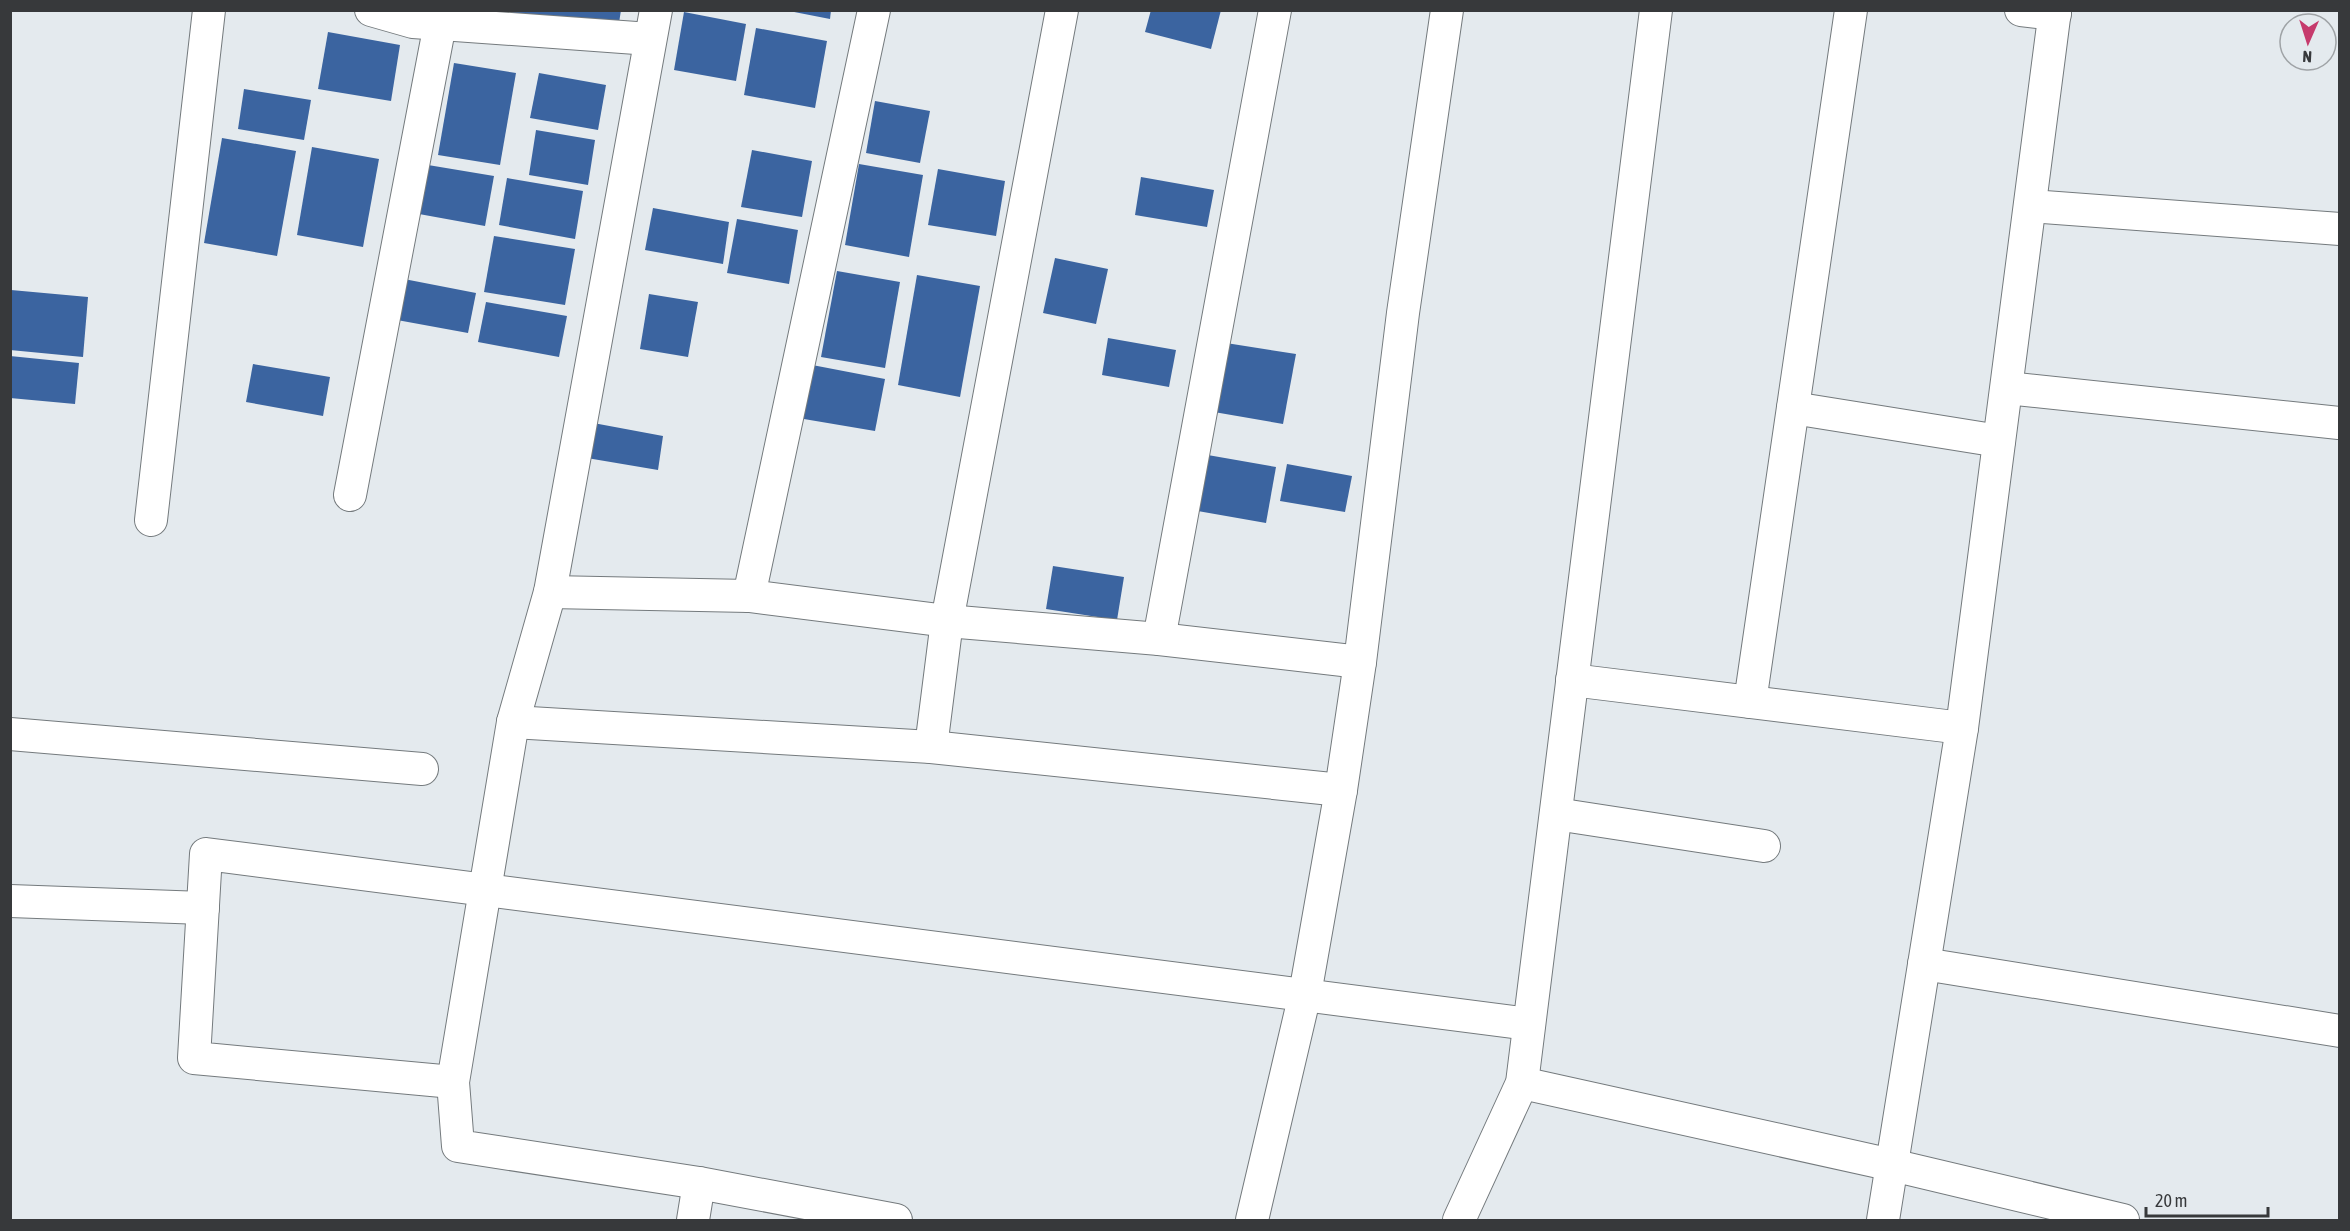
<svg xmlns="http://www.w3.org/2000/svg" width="2350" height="1231" font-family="'Asap Condensed',sans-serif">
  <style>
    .building { fill: #3b64a0 }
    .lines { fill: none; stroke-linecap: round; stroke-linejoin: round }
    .minor-casing { stroke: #747a7d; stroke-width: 34 }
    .minor { stroke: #fff; stroke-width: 32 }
  </style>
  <rect width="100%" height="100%" fill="#e4eaee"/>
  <!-- building -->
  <g class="building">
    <polygon points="482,10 621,10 617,36"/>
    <polygon points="784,10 831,10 830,19"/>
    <polygon points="1151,10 1221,10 1211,49 1145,32"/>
    <polygon points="684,12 746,24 736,81 674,70"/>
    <polygon points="756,28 827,41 815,108 744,95"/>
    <polygon points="328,32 400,45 391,101 318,89"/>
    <polygon points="454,63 516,73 500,165 438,155"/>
    <polygon points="539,73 606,85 598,130 530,118"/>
    <polygon points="244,89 311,100 304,140 238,129"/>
    <polygon points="875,101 930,111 920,163 866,153"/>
    <polygon points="536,130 595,140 588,185 529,175"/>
    <polygon points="222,138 296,151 277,256 204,243"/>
    <polygon points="312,147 379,159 363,247 297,235"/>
    <polygon points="752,150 812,161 802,217 741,207"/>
    <polygon points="859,164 923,175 909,257 845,245"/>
    <polygon points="428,165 494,176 485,226 419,214"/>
    <polygon points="938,169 1005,181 996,236 928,225"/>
    <polygon points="1141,177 1214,190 1207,227 1135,215"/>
    <polygon points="507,178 583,191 575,239 499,225"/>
    <polygon points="653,208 729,222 723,264 645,250"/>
    <polygon points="737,219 798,230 789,284 727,273"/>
    <polygon points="494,236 575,249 565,305 484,292"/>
    <polygon points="1055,258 1108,269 1096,324 1043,313"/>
    <polygon points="837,271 900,282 885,368 821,357"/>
    <polygon points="917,275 980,286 960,397 898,385"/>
    <polygon points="404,279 476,293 468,333 397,320"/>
    <polygon points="11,290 88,297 83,357 10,350"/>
    <polygon points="649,294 698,302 688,357 640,349"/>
    <polygon points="486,302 567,316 559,357 478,342"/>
    <polygon points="1108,338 1176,350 1169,387 1102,375"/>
    <polygon points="1226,343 1296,354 1283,424 1214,412"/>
    <polygon points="10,356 79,363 75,404 10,398"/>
    <polygon points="253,364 330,377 323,416 246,402"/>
    <polygon points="807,364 885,379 875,431 798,418"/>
    <polygon points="588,422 663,436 658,470 581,457"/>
    <polygon points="1202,454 1276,467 1266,523 1192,510"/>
    <polygon points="1287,464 1352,476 1345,512 1280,501"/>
    <polygon points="1053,566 1124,577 1117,620 1046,609"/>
  </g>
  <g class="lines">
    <defs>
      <g id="minor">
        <polyline points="371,10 413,22 650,39"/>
        <polyline points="656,10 550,592 513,722 453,1082 458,1146 699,1183 896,1220"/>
        <polyline points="2021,10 2055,14"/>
        <polyline points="2030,206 2340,229"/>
        <polyline points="2007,388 2339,423"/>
        <polyline points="1793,408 1999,441"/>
        <polyline points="350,495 440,24"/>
        <polyline points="151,520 209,10"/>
        <polyline points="550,592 749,596 947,621 1159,639 1360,662"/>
        <polyline points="749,596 874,10"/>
        <polyline points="1159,639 1275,10"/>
        <polyline points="1572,680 1962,728"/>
        <polyline points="1750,702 1851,10"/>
        <polyline points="513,722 931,747 1341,790"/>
        <polyline points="10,734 422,769"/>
        <polyline points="931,747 947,621 1062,10"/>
        <polyline points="1556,814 1764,846"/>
        <polyline points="10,901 203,908"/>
        <polyline points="1924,964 2340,1031"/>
        <polyline points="453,1082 194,1058 206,854 1529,1024"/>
        <polyline points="1522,1083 1892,1165 2123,1220"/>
        <polyline points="693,1220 699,1183"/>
        <polyline points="1252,1220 1305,994 1341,790 1360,662 1403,313 1447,10"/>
        <polyline points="1459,1220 1522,1083 1656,10"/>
        <polyline points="1883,1220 1962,728 2055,10"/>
      </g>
    </defs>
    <!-- minor casing -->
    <use href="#minor" class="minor-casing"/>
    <!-- minor -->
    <use href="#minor" class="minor"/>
  </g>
  <!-- border -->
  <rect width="2350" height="1231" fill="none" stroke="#37393b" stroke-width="24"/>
  <!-- north arrow -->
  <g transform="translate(2308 42) rotate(183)"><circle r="28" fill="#e4eaee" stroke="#9fa3a6" stroke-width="1.5"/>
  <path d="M0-4.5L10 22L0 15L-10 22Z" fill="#c63a6c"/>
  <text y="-9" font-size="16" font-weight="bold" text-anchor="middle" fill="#37393b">N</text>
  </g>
  <!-- scale -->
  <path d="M2146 1207v9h122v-9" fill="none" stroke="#37393b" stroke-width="3"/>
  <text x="2155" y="1207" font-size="18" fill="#37393b" stroke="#e4eaee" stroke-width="4.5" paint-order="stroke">20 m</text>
</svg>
